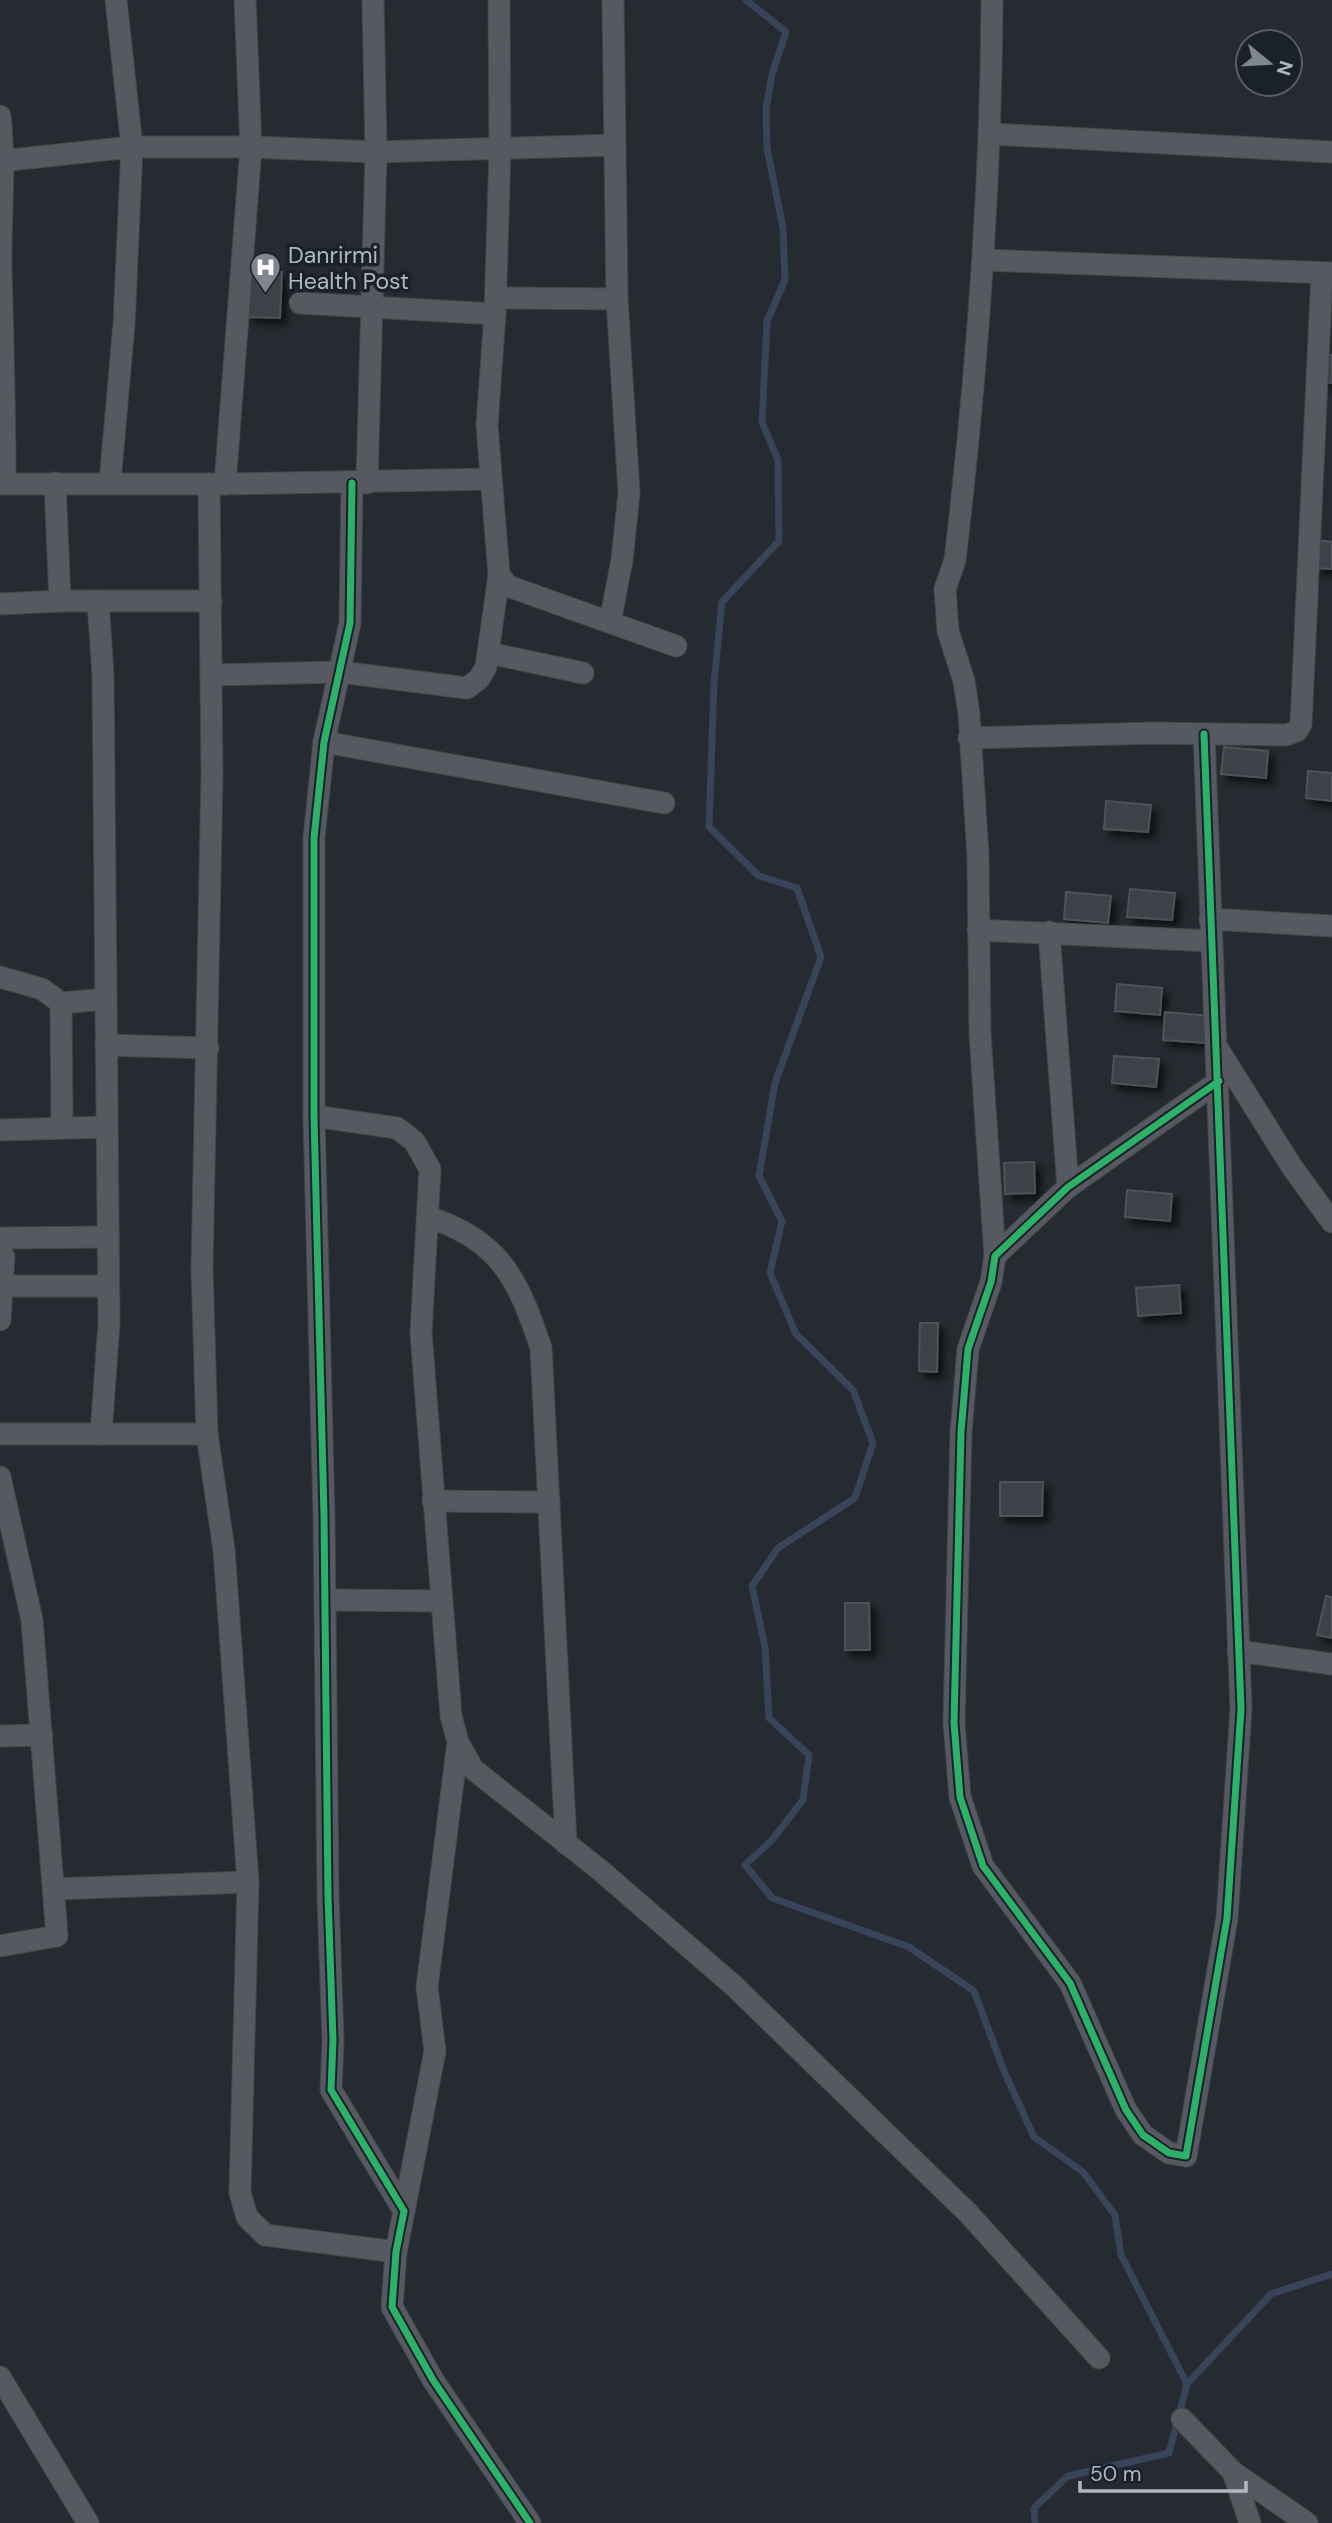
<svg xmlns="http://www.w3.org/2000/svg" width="1332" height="2523" font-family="'DM Sans',sans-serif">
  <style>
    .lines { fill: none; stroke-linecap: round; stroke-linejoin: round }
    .stream { stroke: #374459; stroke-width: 7 }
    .building { fill: #3e4248; stroke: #4e5259; stroke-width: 2; filter: url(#shadow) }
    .street-casing { stroke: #44474c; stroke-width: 23 }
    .street { stroke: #56595f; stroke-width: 21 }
    .cycleway-casing { stroke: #1b212a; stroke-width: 11 }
    .cycleway { stroke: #2db169; stroke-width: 7 }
    .labels { text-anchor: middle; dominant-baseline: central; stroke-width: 7; stroke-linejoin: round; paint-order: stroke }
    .poi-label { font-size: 23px; fill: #b0b7c3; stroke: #1b212a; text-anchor: start }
  </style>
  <defs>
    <filter id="shadow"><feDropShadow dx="6" dy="6" stdDeviation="3.5" flood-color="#0009"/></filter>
  </defs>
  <rect width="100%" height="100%" fill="#262b31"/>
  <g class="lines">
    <!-- stream -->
    <g class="stream">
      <polyline points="746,0 786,32 772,74 766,109 767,148 783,228 785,280 767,321 762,422 778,460 779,541 722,602 714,683 709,827 759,876 797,888 821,957 775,1083 759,1176 782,1221 770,1273 796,1334 853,1390 873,1443 855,1498 778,1548 752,1586 765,1647 769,1718 809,1755 803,1800 771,1841 745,1865 772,1898 909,1947 974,1991 1004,2071 1034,2137 1083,2172 1115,2215 1121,2255 1187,2384"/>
      <polyline points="1035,2523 1034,2508 1068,2476 1169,2453 1187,2384 1271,2294 1332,2274"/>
    </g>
  </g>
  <!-- building -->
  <g class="building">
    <polygon points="249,272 282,272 280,318 248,317"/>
    <polygon points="1325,354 1332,355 1332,383 1323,382"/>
    <polygon points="1317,540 1332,542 1332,569 1315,568"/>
    <polygon points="1224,747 1268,751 1266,778 1221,774"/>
    <polygon points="1308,771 1332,773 1332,801 1306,798"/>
    <polygon points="1106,801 1151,805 1148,832 1104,829"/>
    <polygon points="1130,889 1175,893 1172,920 1127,917"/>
    <polygon points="1066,892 1111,896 1108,923 1064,919"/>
    <polygon points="1117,984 1162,988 1160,1015 1115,1011"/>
    <polygon points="1165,1012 1210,1016 1207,1043 1163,1040"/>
    <polygon points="1114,1056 1159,1059 1156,1087 1112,1083"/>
    <polygon points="1034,1162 1035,1193 1005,1194 1004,1163"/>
    <polygon points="1127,1190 1172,1194 1170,1221 1125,1217"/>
    <polygon points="1179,1285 1181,1313 1138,1316 1136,1288"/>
    <polygon points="920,1323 938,1323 937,1372 919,1371"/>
    <polygon points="1000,1482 1043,1482 1042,1516 1000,1516"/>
    <polygon points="1326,1596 1332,1597 1332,1638 1317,1635"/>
    <polygon points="845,1603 869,1603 870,1650 845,1650"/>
  </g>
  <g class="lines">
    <defs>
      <g id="street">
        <path d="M992,0C991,188 977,374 955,560L945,589L948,631L964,681L969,714L978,856L980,1034L995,1256"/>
        <path d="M0,116C6,168 0,218 1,270C3,341 5,412 5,483"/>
        <polyline points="991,134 1332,152"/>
        <polyline points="0,161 132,147 251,147 376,152 615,145"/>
        <polyline points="985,260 1332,273"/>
        <polyline points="498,298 617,299"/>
        <polyline points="300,303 495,314 500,150 499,0"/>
        <polyline points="495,314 487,425 499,575 508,586 676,646"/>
        <polyline points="110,482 124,324 132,147 116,0"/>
        <polyline points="55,483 60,601"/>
        <polyline points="352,483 350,623 324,742 314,838 314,1116 324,1516 328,1896 333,2040 331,2090 404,2211 396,2252 392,2307 433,2380 530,2523"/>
        <polyline points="367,483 376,152 373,0"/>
        <polyline points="0,484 225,484 491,479"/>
        <polyline points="209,484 212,775 202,1268 207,1434 224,1550 248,1882 240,2193 247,2217 265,2235 396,2252"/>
        <polyline points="225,484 251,147 245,0"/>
        <polyline points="98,601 103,675 109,1323 101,1434"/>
        <polyline points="0,604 60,601 211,601"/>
        <polyline points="610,622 622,560 629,493 617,299 613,0"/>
        <polyline points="489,653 583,673"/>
        <polyline points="211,675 340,672 467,688 479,679 486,667 499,575"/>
        <polyline points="1204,734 1241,1709 1227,1918 1186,2156 1169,2153 1143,2135 1126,2110 1070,1983 983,1866 960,1797 954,1723 961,1432 968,1349 991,1282 995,1256 1068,1187 1219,1081"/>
        <polyline points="969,738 1153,733 1286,735 1297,731 1301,724 1322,273"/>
        <polyline points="324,742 664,803"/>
        <polyline points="1210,919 1332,926"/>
        <polyline points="978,930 1211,941"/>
        <polyline points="1049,932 1068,1187"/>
        <polyline points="0,977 42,989 61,1003 106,999"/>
        <polyline points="61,1003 62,1128"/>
        <polyline points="106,1045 208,1048"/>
        <polyline points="1218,1049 1292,1167 1332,1222"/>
        <polyline points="314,1116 397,1128 414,1141 430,1169 421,1333 451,1716 458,1742 473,1769 600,1870 733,1985 968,2213 1099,2358"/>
        <polyline points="0,1130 106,1127"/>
        <path d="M428,1217C500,1240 518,1279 541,1348L566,1844"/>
        <polyline points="0,1238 108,1237"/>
        <polyline points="0,1251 4,1256 0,1320"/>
        <polyline points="2,1286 108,1286"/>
        <polyline points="0,1434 207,1434"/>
        <polyline points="0,1477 32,1620 57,1936 0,1946"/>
        <polyline points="433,1501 549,1502"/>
        <polyline points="325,1600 441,1601"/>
        <polyline points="1238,1651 1332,1664"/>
        <polyline points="0,1736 42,1735"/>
        <polyline points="54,1889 248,1882"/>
        <polyline points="404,2211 435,2051 427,1987 458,1742"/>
        <polyline points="0,2377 88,2523"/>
        <polyline points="1182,2419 1233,2472 1307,2523"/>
        <polyline points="1233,2472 1250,2523"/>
      </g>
    </defs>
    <!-- street casing -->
    <use href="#street" class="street-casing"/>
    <!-- street -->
    <use href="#street" class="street"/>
    <defs>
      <g id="cycleway">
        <polyline points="352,483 350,623 324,742 314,838 314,1116 324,1516 328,1896 333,2040 331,2090 404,2211 396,2252 392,2307 433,2380 530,2523"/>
        <polyline points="1204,734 1241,1709 1227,1918 1186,2156 1169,2153 1143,2135 1126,2110 1070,1983 983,1866 960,1797 954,1723 961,1432 968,1349 991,1282 995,1256 1068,1187 1219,1081"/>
      </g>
    </defs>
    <!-- cycleway casing -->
    <use href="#cycleway" class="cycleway-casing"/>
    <!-- cycleway -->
    <use href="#cycleway" class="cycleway"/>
  </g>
  <!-- icons -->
  <defs>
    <symbol id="hospital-pin" viewBox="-11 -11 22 30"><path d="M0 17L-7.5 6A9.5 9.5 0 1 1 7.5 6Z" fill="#808690" stroke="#1b212a"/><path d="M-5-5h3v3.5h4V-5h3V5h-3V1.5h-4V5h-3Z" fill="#fff"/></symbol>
  </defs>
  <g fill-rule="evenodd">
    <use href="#hospital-pin" x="248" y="250" width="35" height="47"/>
  </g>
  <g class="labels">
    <!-- poi labels -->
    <g class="poi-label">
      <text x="288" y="255">Danrirmi<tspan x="288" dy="26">Health Post</tspan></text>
    </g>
  </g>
  <!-- north arrow -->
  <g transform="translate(1269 63) rotate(108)"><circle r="33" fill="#1b212a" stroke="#575d67" stroke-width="2"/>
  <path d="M0-5L12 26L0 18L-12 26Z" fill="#808690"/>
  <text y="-10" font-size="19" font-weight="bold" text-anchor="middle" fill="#b0b7c3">N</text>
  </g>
  <!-- scale -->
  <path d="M1080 2481v10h166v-10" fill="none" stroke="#b0b7c3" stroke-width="3.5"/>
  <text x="1090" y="2481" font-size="21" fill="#b0b7c3" stroke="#1b212a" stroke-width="5" paint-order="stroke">50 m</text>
</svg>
